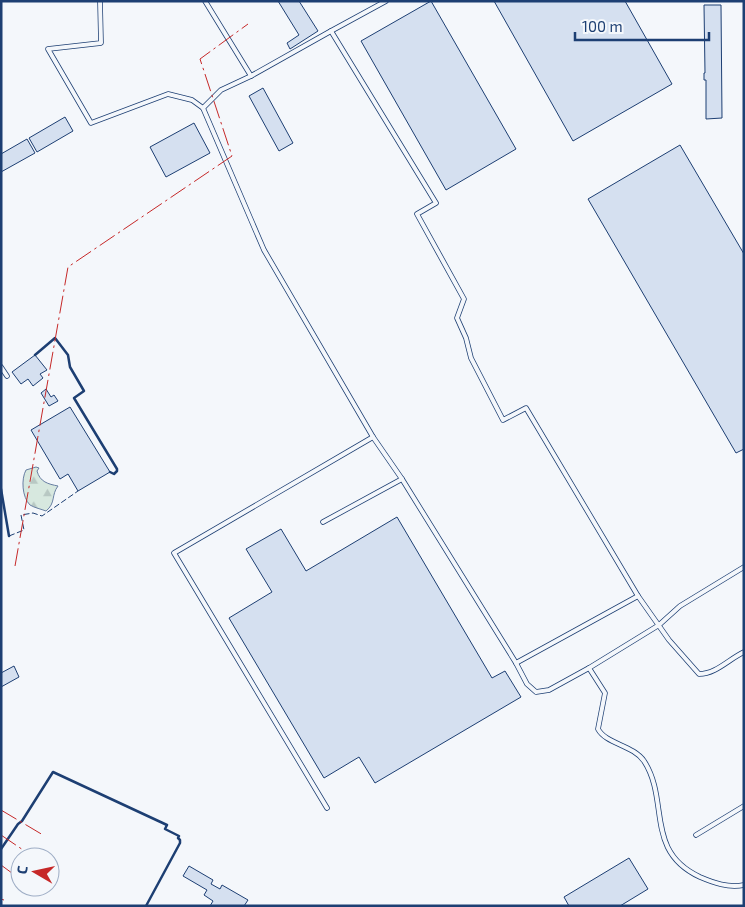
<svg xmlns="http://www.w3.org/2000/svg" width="745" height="907" font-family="'Exo 2',sans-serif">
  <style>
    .forest { fill: url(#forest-firs); stroke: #687fa3 }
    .building { fill: #d5e0f0; stroke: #1d3f73 }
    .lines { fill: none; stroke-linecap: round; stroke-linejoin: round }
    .lane-casing { stroke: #1d3f73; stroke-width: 5.5 }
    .lane { stroke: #f4f7fb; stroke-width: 4 }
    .fence { stroke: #1d3f73; stroke-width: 1; stroke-dasharray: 6 2.5; stroke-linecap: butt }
    .wall { stroke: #1d3f73; stroke-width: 2.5 }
    .power { stroke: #c62828; stroke-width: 1; stroke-dasharray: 18 4 2.5 4; stroke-linecap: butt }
  </style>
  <defs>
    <pattern id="forest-firs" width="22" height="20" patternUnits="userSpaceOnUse" patternTransform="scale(1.25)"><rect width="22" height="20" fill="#d7e8df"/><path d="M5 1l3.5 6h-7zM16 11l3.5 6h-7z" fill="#b8c8c3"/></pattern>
  </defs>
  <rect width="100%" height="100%" fill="#f4f7fb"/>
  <!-- forest -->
  <path class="forest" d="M36,467L39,468L37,471C40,482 48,484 58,486C51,495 56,503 46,511C41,509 35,508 30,505C22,497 21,479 26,470Z"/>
  <!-- building -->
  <g class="building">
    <polygon points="278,1 299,1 318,31 290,49 287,43 299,35"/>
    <polygon points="431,1 516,149 446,190 361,41"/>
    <polygon points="494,1 625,1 672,84 573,141"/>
    <polygon points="704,5 721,5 722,118 706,119 706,80 704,80 704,73 705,73"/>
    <polygon points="263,88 293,143 279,151 249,96"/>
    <polygon points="65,117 73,131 37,152 29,138"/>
    <polygon points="194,123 210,153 166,177 150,147"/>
    <polygon points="27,139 35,153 1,172 1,154"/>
    <polygon points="680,145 744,254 744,449 736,453 588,199"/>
    <polygon points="35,355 47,370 40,374 43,378 33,386 28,379 21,384 12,372"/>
    <polygon points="46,389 51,397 54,395 58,401 49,406 41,393"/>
    <polygon points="70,407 110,472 78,491 68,474 60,479 31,430"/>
    <polygon points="397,517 492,678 505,671 521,697 375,783 359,757 324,778 229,618 272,592 246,549 281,529 306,571"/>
    <polygon points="14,666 19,677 1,687 1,673"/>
    <polygon points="629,858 648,889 620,906 569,906 564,897"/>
    <polygon points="189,866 213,880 211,884 220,889 222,885 248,900 244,906 210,906 213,901 204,895 207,890 183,876"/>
  </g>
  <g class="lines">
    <defs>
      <g id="lane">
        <polyline points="100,1 101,43 48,49 91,123 168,94 192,100 203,108 264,250 373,437 402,479 516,663 638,596 526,408 503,420 471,358 466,338 457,318 464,299 417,214 436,203 331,31 251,76 205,1"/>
        <polyline points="331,31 386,1"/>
        <polyline points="203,108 221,90 251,76"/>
        <polyline points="1,367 7,376"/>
        <polyline points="323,522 402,479"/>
        <path d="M744,567L680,606L659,625L589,668L605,693L598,729C606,744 633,745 644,761C670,801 644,851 700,877C714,883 728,888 744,885"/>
        <path d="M638,596L669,640L699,674C716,674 729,659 744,652"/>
        <polyline points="516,663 527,684 536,692 549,690 589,668"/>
        <polyline points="327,808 174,553 373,437"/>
        <polyline points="696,835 744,806"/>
      </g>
    </defs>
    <!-- lane casing -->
    <use href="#lane" class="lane-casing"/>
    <!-- lane -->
    <use href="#lane" class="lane"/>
    <!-- fence -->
    <polyline class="fence" points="9,536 24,530 21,515 33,513 42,516 78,491"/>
    <!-- wall -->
    <g class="wall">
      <polyline points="35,355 55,338 68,355 70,367 84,391 74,398 117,469 117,471 114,474 110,472"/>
      <polyline points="1,489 9,536"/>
      <polyline points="1,849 18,824 22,821 53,772 167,825 165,829 179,836 178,838 180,840 180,843 146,906"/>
    </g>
    <!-- power -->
    <g class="power">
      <polyline points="15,566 68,267 232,156 200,59 248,24"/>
      <polyline points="1,810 43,835"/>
      <polyline points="1,835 32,856"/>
      <polyline points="1,865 16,876"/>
      <polyline points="1,899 4,900"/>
    </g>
  </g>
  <!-- border -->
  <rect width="745" height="907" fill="none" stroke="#1d3f73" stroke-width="5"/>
  <!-- north arrow -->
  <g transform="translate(35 872) rotate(279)"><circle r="24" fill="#f4f7fb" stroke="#9eadc5"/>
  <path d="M0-4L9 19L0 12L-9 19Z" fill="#c62828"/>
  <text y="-8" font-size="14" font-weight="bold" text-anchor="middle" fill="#1d3f73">С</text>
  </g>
  <!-- scale -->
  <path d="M575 32v8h134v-8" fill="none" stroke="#1d3f73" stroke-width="2.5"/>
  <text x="582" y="32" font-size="15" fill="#1d3f73" stroke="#f4f7fb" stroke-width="4" paint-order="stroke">100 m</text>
</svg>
